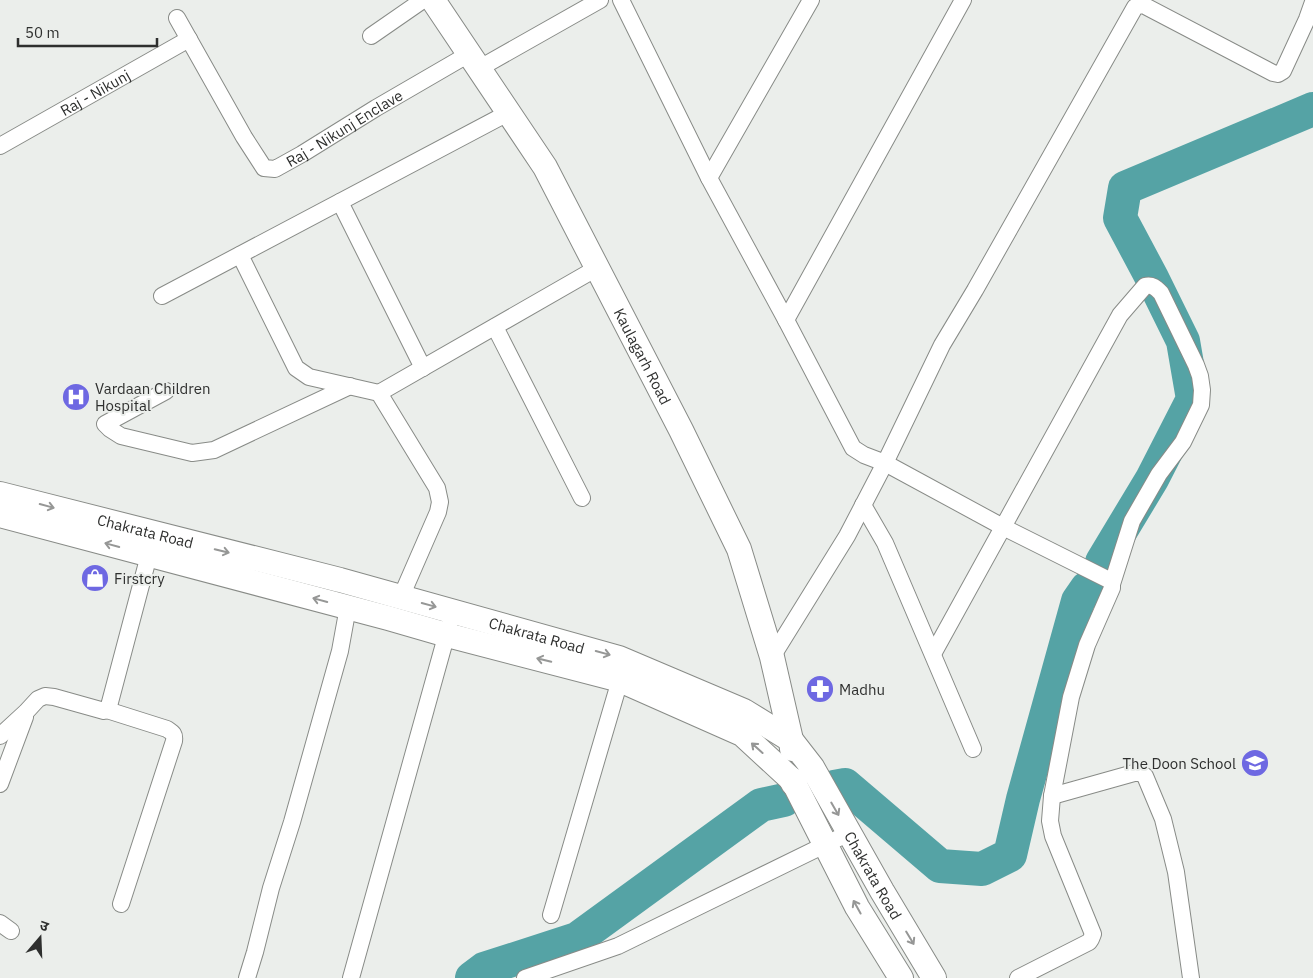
<svg xmlns="http://www.w3.org/2000/svg" width="1313" height="978" font-family="'IBM Plex Sans','Noto Sans Devanagari',sans-serif">
  <style>
    .lines { fill: none; stroke-linecap: round; stroke-linejoin: round }
    .river { stroke: #55a3a5; stroke-width: 34 }
    .street-casing { stroke: #888b87; stroke-width: 18 }
    .secondary-casing { stroke: #888b87; stroke-width: 26 }
    .primary-casing { stroke: #888b87; stroke-width: 28 }
    .street { stroke: #fff; stroke-width: 16 }
    .secondary { stroke: #fff; stroke-width: 24 }
    .primary { stroke: #fff; stroke-width: 26 }
    .oneway { stroke: #969796 }
    .labels { text-anchor: middle; dominant-baseline: central; stroke-width: 4; stroke-linejoin: round; paint-order: stroke }
    .street-label { font-size: 15px; fill: #2e2f2e; stroke: #ebeeeb }
    .poi-label { font-size: 15px; fill: #2e2f2e; stroke: #ebeeeb; text-anchor: start }
  </style>
  <rect width="100%" height="100%" fill="#ebeeeb"/>
  <g class="lines">
    <!-- river -->
    <g class="river">
      <polyline points="1102,562 1152,479 1193,399 1183,341 1152,278 1120,218 1125,188 1313,109"/>
      <polyline points="834,787 845,785 940,866 982,869 1010,855 1023,799 1078,601 1087,588"/>
      <polyline points="472,978 484,969 577,939 761,805 784,800"/>
    </g>
    <defs>
      <g id="street">
        <polyline points="621,0 709,178 786,320 853,448 864,455 885,463 1003,527 1109,580 1112,584 1112,588 1087,645 1071,697 1052,796 1050,821 1053,836 1093,934 1091,939 1089,942 1018,978"/>
        <path id="s1" d="M177,18L244,137L264,168L275,169L302,154L376,108L469,54"/>
        <polyline points="371,36 423,0"/>
        <polyline points="478,69 600,0"/>
        <path id="s2" d="M0,146L189,39"/>
        <polyline points="709,178 811,0"/>
        <polyline points="340,202 423,368"/>
        <polyline points="240,255 296,368 309,377 379,393 437,488 440,502 438,512 401,597"/>
        <polyline points="162,296 508,113"/>
        <polyline points="786,320 963,0"/>
        <polyline points="495,327 582,498"/>
        <polyline points="166,391 105,424 110,429 121,436 192,453 214,450 350,386"/>
        <polyline points="379,393 597,268"/>
        <polyline points="863,505 885,543 973,749"/>
        <path d="M933,654L1120,315L1145,286C1152,284 1156,288 1161,293L1196,365L1200,376L1202,390L1201,405L1183,442L1159,474L1132,521L1112,584"/>
        <polyline points="772,657 847,536 885,463 942,345 975,290 1135,7 1140,5 1145,6 1273,73 1278,74 1283,71 1307,19 1313,2"/>
        <path d="M107,710L167,729C173,733 175,734 174,741L121,904"/>
        <polyline points="0,736 26,712 38,699 45,696 54,697 104,711 107,710 109,706 149,555"/>
        <polyline points="0,784 25,717"/>
        <polyline points="1052,796 1134,773 1140,773 1145,776 1163,819 1176,872 1191,978"/>
        <polyline points="551,915 620,680"/>
        <polyline points="0,923 11,931"/>
        <polyline points="247,978 255,952 271,888 292,822 340,651 348,607"/>
        <polyline points="351,978 449,626"/>
        <polyline points="525,978 618,946 849,833"/>
      </g>
      <g id="secondary">
        <path id="s3" d="M433,0L545,167L681,430L739,549L772,657L791,740L792,749"/>
        <path id="s4" d="M0,494L340,580L619,658L744,711L791,740L812,767L882,891L934,978"/>
        <polyline points="0,515 388,618 447,635 620,680 742,734 793,781"/>
        <polyline points="794,783 857,907 901,978"/>
      </g>
      <polyline id="primary" points="793,781 794,783"/>
    </defs>
    <!-- street casing -->
    <use href="#street" class="street-casing"/>
    <!-- secondary casing -->
    <use href="#secondary" class="secondary-casing"/>
    <!-- primary casing -->
    <use href="#primary" class="primary-casing"/>
    <!-- street -->
    <use href="#street" class="street"/>
    <!-- secondary -->
    <use href="#secondary" class="secondary"/>
    <!-- primary -->
    <use href="#primary" class="primary"/>
  </g>
  <!-- one-way arrows -->
  <defs><path id="oneway-shaft" d="M-6 0H5M1.5-3L5.5 0L1.5 3" fill="none" stroke-width="1.6" stroke-linecap="round" stroke-linejoin="round" transform="scale(1.25)"/></defs>
  <g class="oneway">
    <use href="#oneway-shaft" transform="translate(47 506) rotate(15)"/>
    <use href="#oneway-shaft" transform="translate(112 545) rotate(-165)"/>
    <use href="#oneway-shaft" transform="translate(222 551) rotate(14)"/>
    <use href="#oneway-shaft" transform="translate(320 600) rotate(-165)"/>
    <use href="#oneway-shaft" transform="translate(429 605) rotate(15)"/>
    <use href="#oneway-shaft" transform="translate(603 653) rotate(15)"/>
    <use href="#oneway-shaft" transform="translate(544 660) rotate(-166)"/>
    <use href="#oneway-shaft" transform="translate(757 748) rotate(-138)"/>
    <use href="#oneway-shaft" transform="translate(835 809) rotate(60)"/>
    <use href="#oneway-shaft" transform="translate(857 907) rotate(-119)"/>
    <use href="#oneway-shaft" transform="translate(910 938) rotate(59)"/>
  </g>
  <!-- icons -->
  <defs>
    <symbol id="hospital-disc" viewBox="-11 -11 22 22"><circle r="9.5" fill="#6e68e2" stroke="#ebeeeb"/><path d="M-5-5h3v3.5h4V-5h3V5h-3V1.5h-4V5h-3Z" fill="#fff"/></symbol>
    <symbol id="shop-disc" viewBox="-11 -11 22 22"><circle r="9.5" fill="#6e68e2" stroke="#ebeeeb"/><path d="M-5-2.5h2.3a2.7 3.5 0 0 1 5.4 0H5L5.5 6h-11ZM-1.5-2.5h3a1.5 2.3 0 0 0-3 0Z" fill="#fff"/></symbol>
    <symbol id="pharmacy-disc" viewBox="-11 -11 22 22"><circle r="9.5" fill="#6e68e2" stroke="#ebeeeb"/><path d="M-2-6h4v4h4v4h-4v4h-4v-4h-4v-4h4Z" fill="#fff"/></symbol>
    <symbol id="school-disc" viewBox="-11 -11 22 22"><circle r="9.5" fill="#6e68e2" stroke="#ebeeeb"/><path d="M0-5L7-2L0 1L-7-2ZM-4 1L0 2.5L4 1V4Q0 6-4 4Z" fill="#fff"/></symbol>
  </defs>
  <g fill-rule="evenodd">
    <use href="#hospital-disc" x="60" y="381" width="32" height="32"/>
    <use href="#shop-disc" x="79" y="562" width="32" height="32"/>
    <use href="#pharmacy-disc" x="804" y="673" width="32" height="32"/>
    <use href="#school-disc" x="1239" y="747" width="32" height="32"/>
  </g>
  <g class="labels">
    <!-- street labels -->
    <g class="street-label">
      <text stroke="none"><textPath href="#s2" startOffset="109">Raj - Nikunj</textPath></text>
      <text stroke="none"><textPath href="#s1" startOffset="265">Raj - Nikunj Enclave</textPath></text>
      <text stroke="none"><textPath href="#s3" startOffset="414">Kaulagarh Road</textPath></text>
      <text stroke="none"><textPath href="#s4" startOffset="150">Chakrata Road</textPath></text>
      <text stroke="none"><textPath href="#s4" startOffset="555">Chakrata Road</textPath></text>
      <text stroke="none"><textPath href="#s4" startOffset="990">Chakrata Road</textPath></text>
    </g>
    <!-- poi labels -->
    <g class="poi-label">
      <text x="95" y="388">Vardaan Children<tspan x="95" dy="17">Hospital</tspan></text>
      <text x="114" y="578">Firstcry</text>
      <text x="839" y="689">Madhu</text>
      <text x="1236" y="763" text-anchor="end">The Doon School</text>
    </g>
  </g>
  <!-- north arrow -->
  <g transform="translate(40 938) rotate(19)" stroke="#ebeeeb" stroke-width="4" paint-order="stroke">
  <path d="M0-4L9 19L0 12L-9 19Z" fill="#2e2f2e"/>
  <text y="-8" font-size="14" font-weight="bold" text-anchor="middle" fill="#2e2f2e">उ</text>
  </g>
  <!-- scale -->
  <path d="M18 38v8h139v-8" fill="none" stroke="#2e2f2e" stroke-width="2.5"/>
  <text x="25" y="38" font-size="15" fill="#2e2f2e" stroke="#ebeeeb" stroke-width="4" paint-order="stroke">50 m</text>
</svg>
